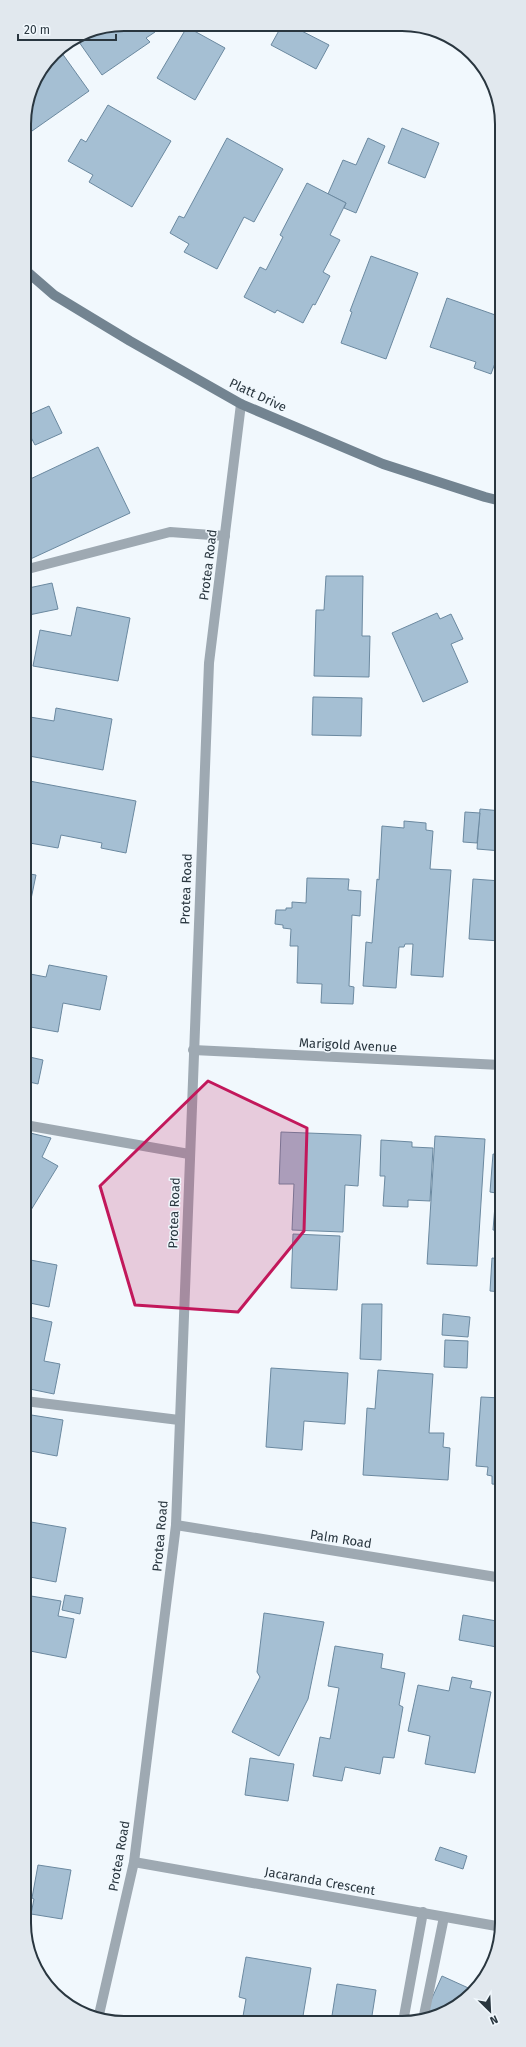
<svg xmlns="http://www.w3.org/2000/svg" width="526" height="2047" font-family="'Fira Sans',sans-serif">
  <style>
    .building { fill: #a5bfd3; stroke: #6b89a0 }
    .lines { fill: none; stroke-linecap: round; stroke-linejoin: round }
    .lane { stroke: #9ea9b2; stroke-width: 10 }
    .street { stroke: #9ea9b2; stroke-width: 10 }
    .secondary { stroke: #738491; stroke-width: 10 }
    .marked { fill: #c2185b; fill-opacity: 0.2; stroke: #c2185b; stroke-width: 3; stroke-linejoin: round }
    .labels { text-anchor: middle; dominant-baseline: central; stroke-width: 3; stroke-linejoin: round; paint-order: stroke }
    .street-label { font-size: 13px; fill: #29363f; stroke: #f1f8fd }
    .rim { fill: none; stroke: #29363f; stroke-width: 2 }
  </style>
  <rect width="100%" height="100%" fill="#f1f8fd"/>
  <!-- building -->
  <g class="building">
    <polygon points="124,24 150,24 155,32 146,38 150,42 102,75 79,42 97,29"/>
    <polygon points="282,25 290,25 329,45 316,69 271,45"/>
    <polygon points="187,27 225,48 195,100 157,78"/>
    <polygon points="59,49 89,91 32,131 24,118 34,80 53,53"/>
    <polygon points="108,105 171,141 132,207 89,182 93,175 68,161 81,139 86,142"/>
    <polygon points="402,128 439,143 425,178 388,163"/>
    <polygon points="227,138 283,169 254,222 244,217 217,269 184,252 189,244 170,233 179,216 184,218"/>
    <polygon points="368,138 385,146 356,213 344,208 346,203 328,194 343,160 356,165"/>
    <polygon points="307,183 346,203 330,235 340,240 323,272 330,276 315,305 313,304 303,323 277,310 275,313 244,297 260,267 266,270 283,237 280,235"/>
    <polygon points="371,256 418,273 386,359 341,343 352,312 350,311"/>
    <polygon points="447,298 501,317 501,347 491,374 474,368 476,362 430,347"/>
    <polygon points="49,406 62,433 35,445 24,424 24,417"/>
    <polygon points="98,447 130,513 24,562 24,507 26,506 24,482"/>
    <polygon points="326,576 363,576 362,636 370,636 369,677 314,676 316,610 324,610"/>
    <polygon points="52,583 58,609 24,616 24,589"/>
    <polygon points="77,607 130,618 118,681 33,666 40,630 71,636"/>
    <polygon points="437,613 440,619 451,614 463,639 451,644 468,682 423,702 392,633"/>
    <polygon points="313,697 362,698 361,736 312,735"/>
    <polygon points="56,708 112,719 103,770 24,755 24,716 54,721"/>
    <polygon points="24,780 136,801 126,853 101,848 102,843 61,835 58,848 24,842"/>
    <polygon points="480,809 501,811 501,851 477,849"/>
    <polygon points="465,812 480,813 477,843 463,842"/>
    <polygon points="404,821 426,823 426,830 433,831 430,869 451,870 443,977 411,975 413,944 405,944 404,947 399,947 396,988 363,986 366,942 372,943 377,879 379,880 382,826 404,828"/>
    <polygon points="24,873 36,875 30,904 24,903"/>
    <polygon points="307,878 349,879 348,890 361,891 360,916 352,915 349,986 354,987 353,1004 321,1003 322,984 297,983 298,946 290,946 291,929 283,928 283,925 275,924 276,910 286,910 286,908 292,908 292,902 306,903"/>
    <polygon points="473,879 501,881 501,941 469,939"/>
    <polygon points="49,965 107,976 100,1010 63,1003 58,1032 25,1026 25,973 46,977"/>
    <polygon points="25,1056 43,1060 38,1084 25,1081"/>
    <polygon points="26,1132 51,1138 42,1157 58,1166 31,1210 25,1206"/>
    <polygon points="281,1132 361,1135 358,1186 345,1185 343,1232 292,1230 294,1184 279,1184"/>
    <polygon points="435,1136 485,1139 477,1266 427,1264"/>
    <polygon points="381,1140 412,1142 412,1147 433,1148 430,1201 408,1200 408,1207 383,1206 385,1176 380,1176"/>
    <polygon points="493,1154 502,1155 502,1231 493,1230 496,1193 490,1192"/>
    <polygon points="293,1234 340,1236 337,1290 291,1288"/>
    <polygon points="492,1258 502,1259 502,1292 490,1291"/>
    <polygon points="25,1259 57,1265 49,1307 25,1302"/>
    <polygon points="362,1304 382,1304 381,1360 360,1359"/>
    <polygon points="443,1314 470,1317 468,1337 442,1335"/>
    <polygon points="25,1316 52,1322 44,1361 60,1364 54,1394 25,1388"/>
    <polygon points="445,1340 468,1341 467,1368 444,1367"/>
    <polygon points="271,1368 348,1373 345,1424 304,1421 302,1450 266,1447"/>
    <polygon points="378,1370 433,1374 429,1433 444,1433 443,1447 450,1448 448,1480 363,1475 367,1408 375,1409"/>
    <polygon points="481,1397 502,1398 502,1485 492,1484 492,1476 487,1475 488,1467 476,1466"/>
    <polygon points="25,1414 63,1420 57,1456 25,1450"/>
    <polygon points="25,1521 66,1528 56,1582 25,1576"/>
    <polygon points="25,1595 61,1601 58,1616 74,1619 66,1658 25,1650"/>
    <polygon points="65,1595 83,1598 80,1614 62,1610"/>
    <polygon points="264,1613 324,1622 308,1699 279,1756 232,1732 260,1677 257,1672"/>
    <polygon points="463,1615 502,1622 502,1648 459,1640"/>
    <polygon points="335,1646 383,1654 381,1668 405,1673 399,1705 403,1707 394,1758 383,1757 380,1774 345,1767 342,1781 313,1776 320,1737 330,1739 339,1688 328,1686"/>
    <polygon points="452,1677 472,1681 470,1688 491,1692 475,1773 425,1764 430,1736 408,1731 418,1685 449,1691"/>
    <polygon points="250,1758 294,1764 288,1801 245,1795"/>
    <polygon points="440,1847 467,1856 463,1869 435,1860"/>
    <polygon points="38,1865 71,1870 62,1919 31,1914 34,1899 32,1898"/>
    <polygon points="246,1957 311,1968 302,2022 242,2022 246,1999 239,1997"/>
    <polygon points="442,1976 475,1991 447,2013 422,2020"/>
    <polygon points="337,1984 376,1990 371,2022 331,2022"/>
  </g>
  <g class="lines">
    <!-- lane -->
    <g class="lane">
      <polyline points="24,570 170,532 225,536"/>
      <polyline points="25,1125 189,1154"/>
      <polyline points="25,1401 179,1420"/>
      <polyline points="423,2020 444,1917"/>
      <polyline points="403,2022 423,1912"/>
    </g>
    <!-- street -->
    <g class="street">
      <polyline points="193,1050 501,1065"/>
      <polyline points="176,1525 502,1578"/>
      <polyline points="134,1862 502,1927"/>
      <polyline points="98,2019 134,1862 176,1525 209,663 241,404"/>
    </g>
    <!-- secondary -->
    <polyline class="secondary" points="24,269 54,295 130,341 241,404 383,464 485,497 501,501"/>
  </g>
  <!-- marked area -->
  <path class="marked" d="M208,1081L307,1128L304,1231L238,1312L135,1305L100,1186Z"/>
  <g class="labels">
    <!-- street labels -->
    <g class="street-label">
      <text transform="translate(258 395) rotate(25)">Platt Drive</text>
      <text transform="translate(208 565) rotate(-83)">Protea Road</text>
      <text transform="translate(186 889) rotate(-88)">Protea Road</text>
      <text transform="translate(348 1045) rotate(3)">Marigold Avenue</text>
      <text transform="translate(174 1213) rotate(-88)">Protea Road</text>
      <text transform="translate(160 1536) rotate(-85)">Protea Road</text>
      <text transform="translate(341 1539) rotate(9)">Palm Road</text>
      <text transform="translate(119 1856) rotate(-80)">Protea Road</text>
      <text transform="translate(320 1881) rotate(10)">Jacaranda Crescent</text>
    </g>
  </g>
  <!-- crop -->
  <path d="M0 0H526V2047H0ZM124 31H402A93 93 0 0 1 495 124V1923A93 93 0 0 1 402 2016H124A93 93 0 0 1 31 1923V124A93 93 0 0 1 124 31Z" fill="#e1e8ee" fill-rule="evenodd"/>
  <path class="rim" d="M124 31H402A93 93 0 0 1 495 124V1923A93 93 0 0 1 402 2016H124A93 93 0 0 1 31 1923V124A93 93 0 0 1 124 31Z"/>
  <!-- north arrow -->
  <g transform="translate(490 2011) rotate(156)" stroke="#f1f8fd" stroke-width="3" paint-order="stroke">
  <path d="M0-3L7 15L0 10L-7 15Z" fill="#29363f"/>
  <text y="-6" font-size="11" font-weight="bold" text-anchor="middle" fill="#29363f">N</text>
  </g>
  <!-- scale -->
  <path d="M18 34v6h98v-6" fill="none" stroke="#29363f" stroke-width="2"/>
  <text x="24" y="34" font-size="12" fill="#29363f" stroke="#f1f8fd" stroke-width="3" paint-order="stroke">20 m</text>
</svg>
